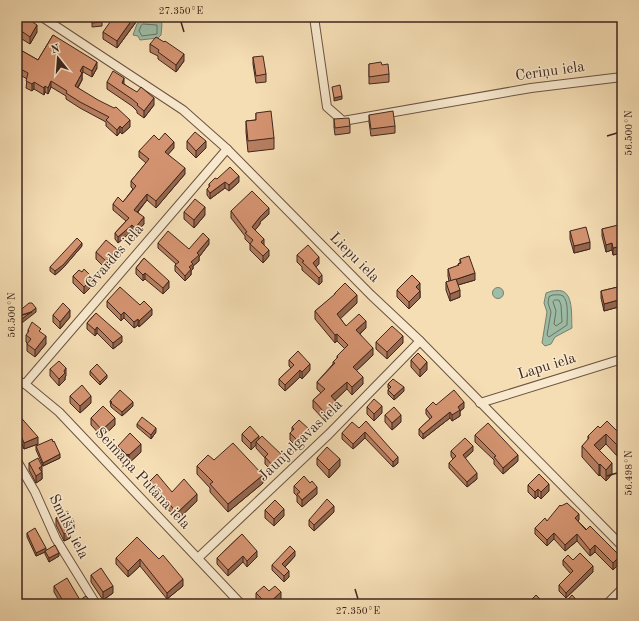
<svg xmlns="http://www.w3.org/2000/svg" width="639" height="621" font-family="'Old Standard TT',serif">
  <style>
    .water { fill: #9dbda7; stroke: #77816f }
    .lines { fill: none; stroke-linecap: round; stroke-linejoin: round }
    .shore { stroke: #6e7262; stroke-width: 1 }
    .street-casing { stroke: #6c5442; stroke-width: 10 }
    .street { stroke: #f8e9ce; stroke-width: 8 }
    .wall { fill: #b67e60; stroke: #3f261c }
    .shaded-wall { fill: #94674e; stroke: #3f261c }
    .building { fill: #d49370; stroke: #3f261c }
    .ticks { fill: none; stroke: #3f261c; stroke-width: 1.5 }
    .labels { text-anchor: middle; dominant-baseline: central; stroke-width: 3; stroke-linejoin: round; paint-order: stroke }
    .street-label { font-size: 15px; fill: #3f261c; stroke: #f8e9ce }
    .neatline { fill: none; stroke: #3f261c; stroke-width: 1.5 }
    .ticks-label { font-size: 10px; text-anchor: middle; fill: #3f261c }
  </style>
  <rect width="100%" height="100%" fill="#f5ddb4"/>
  <filter id="stains"><feTurbulence type="fractalNoise" baseFrequency=".005" numOctaves="4"/><feColorMatrix values="0 0 0 0 .2 0 0 0 0 .09 0 0 0 0 .02 0 0 0 .5 -.17"/></filter>
  <radialGradient id="worn" r=".72"><stop offset=".6" stop-color="#630" stop-opacity="0"/><stop offset="1" stop-color="#630" stop-opacity=".3"/></radialGradient>
  <!-- water -->
  <g class="water">
    <polygon points="142,20 160,20 162,24 161,35 158,38 140,40 138,36 133,35 137,24"/>
    <circle cx="498" cy="293" r="5.5"/>
    <path d="M552,291C555,291 559,290 562,291C574,295 571,318 572,328L555,337L551,344L545,346L542,343L547,312L544,303L546,293Z"/>
  </g>
  <g class="lines">
    <!-- shore -->
    <g class="shore">
      <polygon points="143,24 157,25 157,34 142,36 139,31 141,26"/>
      <path d="M553,295C556,295 560,294 563,296C569,302 567,317 567,325L549,337L547,335L551,312L548,303L549,297Z"/>
      <polygon points="555,300 559,300 561,305 562,322 556,326 554,324 556,311 553,302"/>
    </g>
    <defs>
      <g id="street">
        <polyline points="42,17 183,110 227,149 371,295 420,341 622,546"/>
        <polyline points="314,17 327,107 343,121 531,88 622,77"/>
        <polyline points="17,381 25,384 59,412 241,604"/>
        <polyline points="25,384 227,149"/>
        <polyline points="480,403 622,359"/>
        <polyline points="17,461 35,492 56,539 96,604"/>
        <polyline points="198,558 329,434 420,341"/>
        <polyline points="607,604 622,589"/>
      </g>
    </defs>
    <!-- street casing -->
    <use href="#street" class="street-casing"/>
    <!-- street -->
    <use href="#street" class="street"/>
  </g>
  <!-- wall -->
  <g class="wall">
    <polygon points="92,17 102,17 102,26 92,27"/>
    <polygon points="136,17 136,22 117,48 103,39 103,32"/>
    <polygon points="17,20 37,32 30,44 17,36"/>
    <polygon points="53,35 97,68 92,77 83,72 82,73 82,80 78,88 130,127 122,134 120,132 117,136 106,126 106,122 80,108 66,99 66,96 51,87 48,94 45,92 44,95 34,89 32,91 26,88 27,79 17,73 17,48 38,60"/>
    <polygon points="150,44 184,61 176,72 158,59 158,56 150,52"/>
    <polygon points="253,57 266,74 266,82 256,83 253,64"/>
    <polygon points="369,64 382,65 389,74 389,82 369,84"/>
    <polygon points="107,82 124,84 154,105 144,118 137,113 137,111 132,106 107,89"/>
    <polygon points="256,113 274,138 274,149 248,152 246,132 246,121 256,120"/>
    <polygon points="369,115 395,126 395,133 371,136 369,122"/>
    <polygon points="334,119 350,126 350,133 335,135 334,127"/>
    <polygon points="159,140 174,148 168,154 185,174 156,208 147,200 138,212 144,224 135,234 132,231 118,243 115,239 115,233 126,221 113,210 113,204 123,202 133,189 131,187 131,181 146,163 139,157 139,151"/>
    <polygon points="187,141 206,148 196,158 187,149"/>
    <polygon points="217,179 239,182 229,191 225,188 210,199 207,195 207,189 209,187 209,184"/>
    <polygon points="231,211 269,214 260,222 260,224 255,230 264,245 269,256 263,263 250,250 250,244 245,239 245,236 231,218"/>
    <polygon points="184,212 205,215 194,228 184,219"/>
    <polygon points="622,225 622,253 613,255 612,250 606,252 602,236 602,229"/>
    <polygon points="570,231 590,249 574,253 570,239"/>
    <polygon points="158,243 189,249 209,244 199,257 199,261 193,266 193,269 191,271 191,275 185,281 175,271 175,265 176,264 158,248"/>
    <polygon points="82,246 63,268 55,275 50,271 50,267"/>
    <polygon points="96,252 117,256 106,269 96,259"/>
    <polygon points="297,255 319,264 316,267 322,282 319,285 302,270 302,267 297,262"/>
    <polygon points="144,258 169,288 163,294 145,279 143,281 136,274 136,268"/>
    <polygon points="460,259 475,280 458,285 460,297 450,301 446,290 446,282 449,281 448,276 448,269 458,266 458,264 460,263"/>
    <polygon points="73,276 93,285 84,294 73,283"/>
    <polygon points="622,286 622,306 604,311 601,298 601,291"/>
    <polygon points="397,290 420,290 420,298 409,309 397,297"/>
    <polygon points="335,293 357,303 340,318 346,326 366,328 360,334 373,355 356,371 363,384 352,395 347,389 335,400 338,411 326,422 313,408 313,400 321,393 317,389 317,382 333,364 333,362 337,358 337,356 345,349 337,341 335,343 315,319 315,311 335,295"/>
    <polygon points="107,301 140,305 152,315 139,327 138,325 134,328 124,318 121,321 107,307"/>
    <polygon points="96,313 122,342 113,349 97,333 95,336 87,329 87,323"/>
    <polygon points="53,315 70,317 60,329 53,322"/>
    <polygon points="28,330 41,333 46,344 35,357 27,351 27,343 26,342 26,335 28,333"/>
    <polygon points="376,342 403,343 387,359 376,349"/>
    <polygon points="289,360 310,370 302,379 300,377 285,391 279,385 279,379 291,368 289,366"/>
    <polygon points="411,360 427,370 420,377 411,367"/>
    <polygon points="50,369 66,376 65,377 65,380 59,386 50,376"/>
    <polygon points="90,371 107,378 100,385 90,375"/>
    <polygon points="388,384 404,391 394,400 388,394 388,390 389,388 388,388"/>
    <polygon points="70,396 91,403 80,413 70,403"/>
    <polygon points="110,401 133,406 122,416 111,407"/>
    <polygon points="436,405 464,408 460,411 460,416 452,421 450,418 423,439 419,435 419,429 430,419 426,414 426,409"/>
    <polygon points="367,407 382,413 374,421 367,414"/>
    <polygon points="17,413 38,444 24,449 18,434 17,435"/>
    <polygon points="385,415 401,422 392,430 385,422"/>
    <polygon points="91,418 115,425 102,437 91,425"/>
    <polygon points="366,421 398,463 393,467 365,438 353,449 342,439 342,433 359,428"/>
    <polygon points="137,424 156,432 151,439 137,427"/>
    <polygon points="292,427 309,437 298,448 290,440 290,433 292,432"/>
    <polygon points="600,428 622,436 617,456 606,444 599,451 612,474 606,481 600,475 599,476 582,457 582,446 588,440 588,436"/>
    <polygon points="242,434 259,440 283,463 273,472 265,464 265,458 256,448 256,445 251,450 242,441"/>
    <polygon points="475,435 518,461 503,474 494,464 494,460 475,442"/>
    <polygon points="53,442 60,458 43,466 36,450 36,446"/>
    <polygon points="118,446 141,452 129,463 128,461 127,463 118,453"/>
    <polygon points="451,451 473,451 465,458 477,479 467,487 449,468 449,463 453,459 451,456"/>
    <polygon points="317,458 340,466 329,478 317,465"/>
    <polygon points="214,460 263,483 228,512 210,492 210,488 197,474 197,466"/>
    <polygon points="29,463 42,473 42,479 36,483 29,470"/>
    <polygon points="150,481 172,492 197,501 177,520 150,488"/>
    <polygon points="528,485 549,491 541,499 538,496 535,499 528,492"/>
    <polygon points="294,486 317,494 302,507 297,502 297,496 294,493"/>
    <polygon points="265,510 284,516 274,526 265,518"/>
    <polygon points="334,512 314,531 309,526 309,520"/>
    <polygon points="56,518 74,529 70,531 70,538 64,541 56,525"/>
    <polygon points="579,520 578,521 620,563 613,570 595,552 590,556 577,541 565,551 554,539 547,546 535,534 535,528 547,521"/>
    <polygon points="27,533 46,550 59,556 49,562 45,554 45,552 36,556 27,537"/>
    <polygon points="242,534 257,557 247,567 243,562 228,576 217,564 217,558"/>
    <polygon points="137,537 183,586 167,599 140,566 128,577 116,564 116,558"/>
    <polygon points="295,556 285,567 289,577 284,582 272,570 272,565"/>
    <polygon points="563,560 573,560 593,572 566,598 559,591 559,585 571,574 563,565"/>
    <polygon points="91,575 113,593 103,600 91,582"/>
    <polygon points="54,586 80,600 91,604 61,604 54,592"/>
    <polygon points="269,591 281,600 276,604 260,604 256,600 256,593"/>
  </g>
  <!-- shaded-wall -->
  <g class="shaded-wall">
    <polygon points="134,17 136,17 136,22 117,48 117,41"/>
    <polygon points="37,25 37,32 30,44 30,37"/>
    <polygon points="184,54 184,61 176,72 176,65"/>
    <polygon points="97,62 97,68 92,77 92,71"/>
    <polygon points="83,66 83,72 80,77 80,71"/>
    <polygon points="82,73 82,80 75,92 75,86"/>
    <polygon points="124,78 124,85 122,83"/>
    <polygon points="51,81 51,87 48,94 48,88"/>
    <polygon points="34,82 34,89 32,91 32,84"/>
    <polygon points="45,86 45,92 44,95 44,88"/>
    <polygon points="342,96 342,99 334,101 334,98"/>
    <polygon points="154,98 154,105 144,118 144,111"/>
    <polygon points="130,120 130,127 122,134 122,128"/>
    <polygon points="120,126 120,132 117,136 117,130"/>
    <polygon points="206,141 206,148 196,158 196,151"/>
    <polygon points="174,142 174,148 165,158 165,152"/>
    <polygon points="185,168 185,174 156,208 156,201"/>
    <polygon points="239,176 239,182 229,191 229,185"/>
    <polygon points="225,182 225,188 210,199 210,193"/>
    <polygon points="147,194 147,200 134,216 134,210"/>
    <polygon points="205,207 205,215 194,228 194,220"/>
    <polygon points="269,208 269,214 260,222 260,224 252,234 252,227 260,217"/>
    <polygon points="144,217 144,224 135,234 135,228"/>
    <polygon points="132,225 132,231 118,243 118,237"/>
    <polygon points="209,239 209,244 199,257 199,261 193,266 193,269 191,271 191,275 185,281 185,276 191,262 197,253"/>
    <polygon points="264,239 264,245 261,242"/>
    <polygon points="590,242 590,249 574,253 574,246"/>
    <polygon points="82,243 82,246 63,268 55,275 55,271"/>
    <polygon points="612,243 612,250 606,252 606,245"/>
    <polygon points="622,246 622,253 613,255 613,248"/>
    <polygon points="117,249 117,256 106,269 106,261"/>
    <polygon points="269,250 269,256 263,263 263,256"/>
    <polygon points="319,257 319,264 313,270 313,263"/>
    <polygon points="145,273 145,279 143,281 143,275"/>
    <polygon points="475,273 475,280 451,287 451,281"/>
    <polygon points="322,275 322,282 319,285 319,278"/>
    <polygon points="93,278 93,285 84,294 84,287"/>
    <polygon points="169,281 169,288 163,294 163,288"/>
    <polygon points="420,283 420,290 416,294 416,287"/>
    <polygon points="460,290 460,297 450,301 450,294"/>
    <polygon points="420,291 420,298 409,309 409,302"/>
    <polygon points="357,295 357,303 337,322 337,314"/>
    <polygon points="622,299 622,306 604,311 604,304"/>
    <polygon points="36,308 36,312 18,326 18,322"/>
    <polygon points="152,309 152,315 139,327 139,321"/>
    <polygon points="70,310 70,317 60,329 60,322"/>
    <polygon points="124,312 124,318 121,321 121,315"/>
    <polygon points="138,319 138,325 134,328 134,322"/>
    <polygon points="366,321 366,328 356,337 356,330"/>
    <polygon points="97,327 97,333 95,336 95,330"/>
    <polygon points="337,334 337,341 335,343 335,335"/>
    <polygon points="46,336 46,344 35,357 35,350"/>
    <polygon points="122,336 122,342 113,349 113,343"/>
    <polygon points="403,336 403,343 387,359 387,352"/>
    <polygon points="373,348 373,355 353,374 353,367"/>
    <polygon points="427,362 427,370 420,377 420,370"/>
    <polygon points="310,364 310,370 302,379 302,372"/>
    <polygon points="66,368 66,376 65,377 65,380 59,386 59,379 64,371"/>
    <polygon points="300,370 300,377 285,391 285,385"/>
    <polygon points="107,375 107,378 100,385 100,382"/>
    <polygon points="363,377 363,384 352,395 352,387"/>
    <polygon points="347,382 347,389 331,404 331,396"/>
    <polygon points="404,387 404,391 394,400 394,396"/>
    <polygon points="91,396 91,403 80,413 80,406"/>
    <polygon points="133,402 133,406 122,416 122,412"/>
    <polygon points="464,402 464,408 460,411 460,416 452,421 452,415 458,407"/>
    <polygon points="338,404 338,411 326,422 326,414"/>
    <polygon points="382,406 382,413 374,421 374,414"/>
    <polygon points="450,412 450,418 423,439 423,434"/>
    <polygon points="401,415 401,422 392,430 392,423"/>
    <polygon points="115,418 115,425 102,437 102,430"/>
    <polygon points="18,428 18,434 17,435 17,429"/>
    <polygon points="156,428 156,432 151,439 151,435"/>
    <polygon points="309,429 309,437 298,448 298,441"/>
    <polygon points="365,432 365,438 353,449 353,444"/>
    <polygon points="606,434 606,444 594,456 594,445"/>
    <polygon points="259,436 259,443 256,442 256,445 251,450 251,443"/>
    <polygon points="38,437 38,444 24,449 24,443"/>
    <polygon points="622,441 622,451 617,456 617,445"/>
    <polygon points="141,444 141,452 129,463 129,455"/>
    <polygon points="473,446 473,451 463,460 463,455"/>
    <polygon points="60,454 60,458 43,466 43,463"/>
    <polygon points="128,454 128,461 127,463 127,455"/>
    <polygon points="518,455 518,461 503,474 503,468"/>
    <polygon points="283,456 283,463 273,472 273,466"/>
    <polygon points="398,457 398,463 393,467 393,462"/>
    <polygon points="340,459 340,466 329,478 329,470"/>
    <polygon points="612,463 612,474 606,481 606,470"/>
    <polygon points="600,464 600,475 599,476 599,465"/>
    <polygon points="42,466 42,479 36,483 36,476 39,468"/>
    <polygon points="477,473 477,479 467,487 467,482"/>
    <polygon points="263,475 263,483 228,512 228,504"/>
    <polygon points="549,484 549,491 541,499 541,492"/>
    <polygon points="317,487 317,494 302,507 302,500"/>
    <polygon points="538,489 538,496 535,499 535,492"/>
    <polygon points="197,494 197,501 177,520 177,513"/>
    <polygon points="334,506 334,512 314,531 314,525"/>
    <polygon points="284,509 284,516 274,526 274,519"/>
    <polygon points="579,514 579,520 575,524 575,518"/>
    <polygon points="74,522 74,529 70,531 70,538 64,541 64,534 68,526"/>
    <polygon points="554,533 554,539 547,546 547,540"/>
    <polygon points="577,534 577,541 565,551 565,545"/>
    <polygon points="595,545 595,552 590,556 590,550"/>
    <polygon points="46,548 46,552 45,551 45,552 36,556 36,553"/>
    <polygon points="257,551 257,557 247,567 247,561"/>
    <polygon points="295,551 295,556 282,570 282,564"/>
    <polygon points="59,553 59,556 49,562 49,558"/>
    <polygon points="243,556 243,562 228,576 228,570"/>
    <polygon points="620,556 620,563 613,570 613,563"/>
    <polygon points="140,559 140,566 128,577 128,571"/>
    <polygon points="593,566 593,572 566,598 566,593"/>
    <polygon points="289,571 289,577 284,582 284,576"/>
    <polygon points="183,579 183,586 167,599 167,593"/>
    <polygon points="113,586 113,593 103,600 103,592"/>
    <polygon points="281,592 281,600 276,604 268,604"/>
  </g>
  <!-- building -->
  <g class="building">
    <polygon points="19,17 25,17 37,25 30,37 17,28 17,20"/>
    <polygon points="92,17 102,17 102,22 92,23"/>
    <polygon points="121,17 134,17 117,41 103,32 113,18"/>
    <polygon points="53,35 97,62 92,71 83,66 80,71 82,73 75,86 98,100 114,108 116,107 130,120 122,128 120,126 117,130 106,120 109,117 80,102 66,93 67,91 51,81 48,88 45,86 44,88 34,82 32,84 26,81 28,73 17,67 17,48 38,60"/>
    <polygon points="156,37 164,42 165,41 184,54 176,65 158,52 159,50 150,44"/>
    <polygon points="263,56 266,74 256,76 253,57"/>
    <polygon points="381,62 382,65 388,64 389,74 369,77 369,64"/>
    <polygon points="113,71 124,78 122,83 137,92 141,87 154,98 144,111 137,105 138,104 132,99 107,82"/>
    <polygon points="340,85 342,96 334,98 332,87"/>
    <polygon points="271,111 274,138 248,141 246,121 256,120 256,113"/>
    <polygon points="393,111 395,126 371,129 369,115"/>
    <polygon points="349,118 350,126 335,128 334,119"/>
    <polygon points="195,132 206,141 196,151 187,141"/>
    <polygon points="165,133 174,142 165,152 185,168 156,201 147,194 134,210 144,217 135,228 132,225 118,237 115,233 129,218 113,204 118,197 123,202 136,186 131,181 149,159 139,151 154,135 159,140"/>
    <polygon points="230,167 239,176 229,185 225,182 210,193 207,189 210,186 209,184 215,178 217,179"/>
    <polygon points="252,191 269,208 260,217 252,227 264,239 261,242 269,250 263,256 250,244 253,240 245,233 247,232 231,211"/>
    <polygon points="195,199 205,207 194,220 184,212"/>
    <polygon points="622,224 622,246 613,248 612,243 606,245 602,229"/>
    <polygon points="586,227 590,242 574,246 570,231"/>
    <polygon points="168,231 189,249 203,233 209,239 197,253 199,255 191,262 193,264 189,267 191,269 185,276 175,265 179,262 158,243"/>
    <polygon points="77,238 82,243 63,265 55,271 50,267"/>
    <polygon points="106,240 117,249 106,261 96,252"/>
    <polygon points="308,245 319,257 313,263 322,275 319,278 302,262 304,261 297,255"/>
    <polygon points="469,256 475,273 451,281 448,269 459,265 458,264 461,263 460,259"/>
    <polygon points="144,258 169,281 163,288 145,273 143,275 136,268"/>
    <polygon points="84,269 93,278 84,287 73,276 79,270 82,272"/>
    <polygon points="412,275 420,283 416,287 420,291 409,302 397,290"/>
    <polygon points="456,279 460,290 450,294 446,282"/>
    <polygon points="345,283 357,295 337,314 346,326 359,314 366,321 356,330 373,348 353,367 363,377 352,387 347,382 331,396 338,404 326,414 313,400 325,389 317,382 335,363 333,362 338,357 337,356 348,345 337,334 335,335 315,311 335,294 335,293"/>
    <polygon points="622,286 622,299 604,304 601,291"/>
    <polygon points="120,287 140,305 144,301 152,309 139,321 138,319 134,322 124,312 121,315 107,301"/>
    <polygon points="29,303 32,303 36,308 18,322 17,321 17,313"/>
    <polygon points="63,303 70,310 60,322 53,315"/>
    <polygon points="96,313 122,336 113,343 97,327 95,330 87,323"/>
    <polygon points="32,322 41,329 39,331 46,336 35,350 27,344 31,339 26,335 29,331 28,330"/>
    <polygon points="392,326 403,336 387,352 376,342"/>
    <polygon points="298,351 310,364 302,372 300,370 285,385 279,379 294,365 289,360"/>
    <polygon points="418,353 427,362 420,370 411,360"/>
    <polygon points="59,361 66,368 64,371 65,373 59,379 50,369"/>
    <polygon points="97,364 107,375 100,382 90,371"/>
    <polygon points="393,379 404,387 394,396 388,390 391,387 388,384"/>
    <polygon points="82,385 91,396 80,406 70,396"/>
    <polygon points="120,390 133,402 122,412 111,403 112,402 110,401"/>
    <polygon points="454,390 464,402 458,407 460,410 452,415 450,412 423,434 419,429 432,417 426,409 433,402 436,405"/>
    <polygon points="374,399 382,406 374,414 367,407"/>
    <polygon points="103,406 115,418 102,430 91,418"/>
    <polygon points="394,407 401,415 392,423 385,415"/>
    <polygon points="17,413 38,437 24,443 18,428 17,429"/>
    <polygon points="142,417 156,428 151,435 137,424"/>
    <polygon points="299,420 309,429 298,441 290,433 294,429 292,427"/>
    <polygon points="366,421 398,457 393,462 365,432 353,444 342,433 352,422 359,428"/>
    <polygon points="607,421 622,436 622,441 617,445 606,434 594,445 612,463 606,470 600,464 599,465 582,446 589,438 588,436 598,426 600,428"/>
    <polygon points="488,423 518,455 503,468 494,457 496,456 475,435"/>
    <polygon points="250,426 259,436 251,443 242,434"/>
    <polygon points="130,433 141,444 129,455 128,454 127,455 118,446"/>
    <polygon points="262,436 283,456 273,466 265,457 268,454 256,442"/>
    <polygon points="465,438 473,446 463,455 477,473 467,482 449,463 456,456 451,451"/>
    <polygon points="52,439 53,442 54,441 60,454 43,463 36,446"/>
    <polygon points="233,443 263,475 228,504 210,484 213,482 197,466 208,455 214,460"/>
    <polygon points="327,447 340,459 329,470 317,458"/>
    <polygon points="38,458 42,466 39,468 42,472 36,476 29,463"/>
    <polygon points="157,474 172,492 184,479 197,494 177,513 150,481"/>
    <polygon points="539,474 549,484 541,492 538,489 535,492 528,485"/>
    <polygon points="304,476 310,483 312,481 317,487 302,500 297,494 300,492 294,486"/>
    <polygon points="327,499 334,506 314,525 309,520"/>
    <polygon points="275,500 284,509 274,519 265,510"/>
    <polygon points="567,503 579,514 575,518 586,530 590,526 620,556 613,563 595,545 590,550 577,534 565,545 554,533 547,540 535,528 545,518 547,521 560,505 561,506"/>
    <polygon points="68,511 74,522 68,526 70,531 64,534 56,518"/>
    <polygon points="35,528 46,548 36,553 27,533"/>
    <polygon points="242,534 257,551 247,561 243,556 228,570 217,558"/>
    <polygon points="137,537 159,559 163,555 183,579 167,593 140,559 128,571 116,558"/>
    <polygon points="55,545 59,553 49,558 45,551"/>
    <polygon points="290,546 295,551 282,564 289,571 284,576 272,565"/>
    <polygon points="580,553 593,566 566,593 559,585 573,571 563,560 568,555 573,560"/>
    <polygon points="101,568 113,586 103,592 91,575"/>
    <polygon points="67,578 80,600 86,596 91,602 89,603 90,604 65,604 54,586"/>
    <polygon points="264,586 269,591 275,586 281,592 268,604 267,604 256,593"/>
    <polygon points="536,595 545,604 527,604"/>
    <polygon points="572,595 580,604 564,604"/>
    <polygon points="320,601 323,604 318,604"/>
  </g>
  <!-- ticks -->
  <path class="ticks" d="M181,22L184,32M607,136L617,133M22,315L32,312M607,476L617,473M355,589L358,599"/>
  <g class="labels">
    <!-- street labels -->
    <g class="street-label">
      <text transform="translate(550 72) rotate(-8)">Ceriņu iela</text>
      <text transform="translate(115 257) rotate(-49)">Gvardes iela</text>
      <text transform="translate(354 258) rotate(45)">Liepu iela</text>
      <text transform="translate(547 367) rotate(-17)">Lapu iela</text>
      <text transform="translate(301 441) rotate(-44)">Jaunjelgavas iela</text>
      <text transform="translate(142 479) rotate(47)">Seimaņa Putāna iela</text>
      <text transform="translate(68 527) rotate(63)">Smilšu iela</text>
    </g>
  </g>
  <!-- margin -->
  <rect width="639" height="621" fill="none" stroke="#f5ddb4" stroke-width="44"/>
  <!-- north arrow -->
  <g transform="translate(58 58) rotate(343)" stroke="#f8e9ce" stroke-width="3" paint-order="stroke">
  <path d="M0-3L7 15L0 10L-7 15Z" fill="#3f261c"/>
  <text y="-6" font-size="11" font-weight="bold" text-anchor="middle" fill="#3f261c">N</text>
  </g>
  <rect x="22" y="22" width="595" height="577" class="neatline"/>
  <g class="ticks-label">
    <text x="181" y="14">27.350°E</text>
    <text transform="translate(628 133) rotate(-90)" y="4">56.500°N</text>
    <text transform="translate(11 315) rotate(-90)" y="4">56.500°N</text>
    <text transform="translate(628 473) rotate(-90)" y="4">56.498°N</text>
    <text x="358" y="614">27.350°E</text>
  </g>
  <rect width="100%" height="100%" filter="url(#stains)"/>
  <rect width="100%" height="100%" fill="url(#worn)"/>
</svg>
